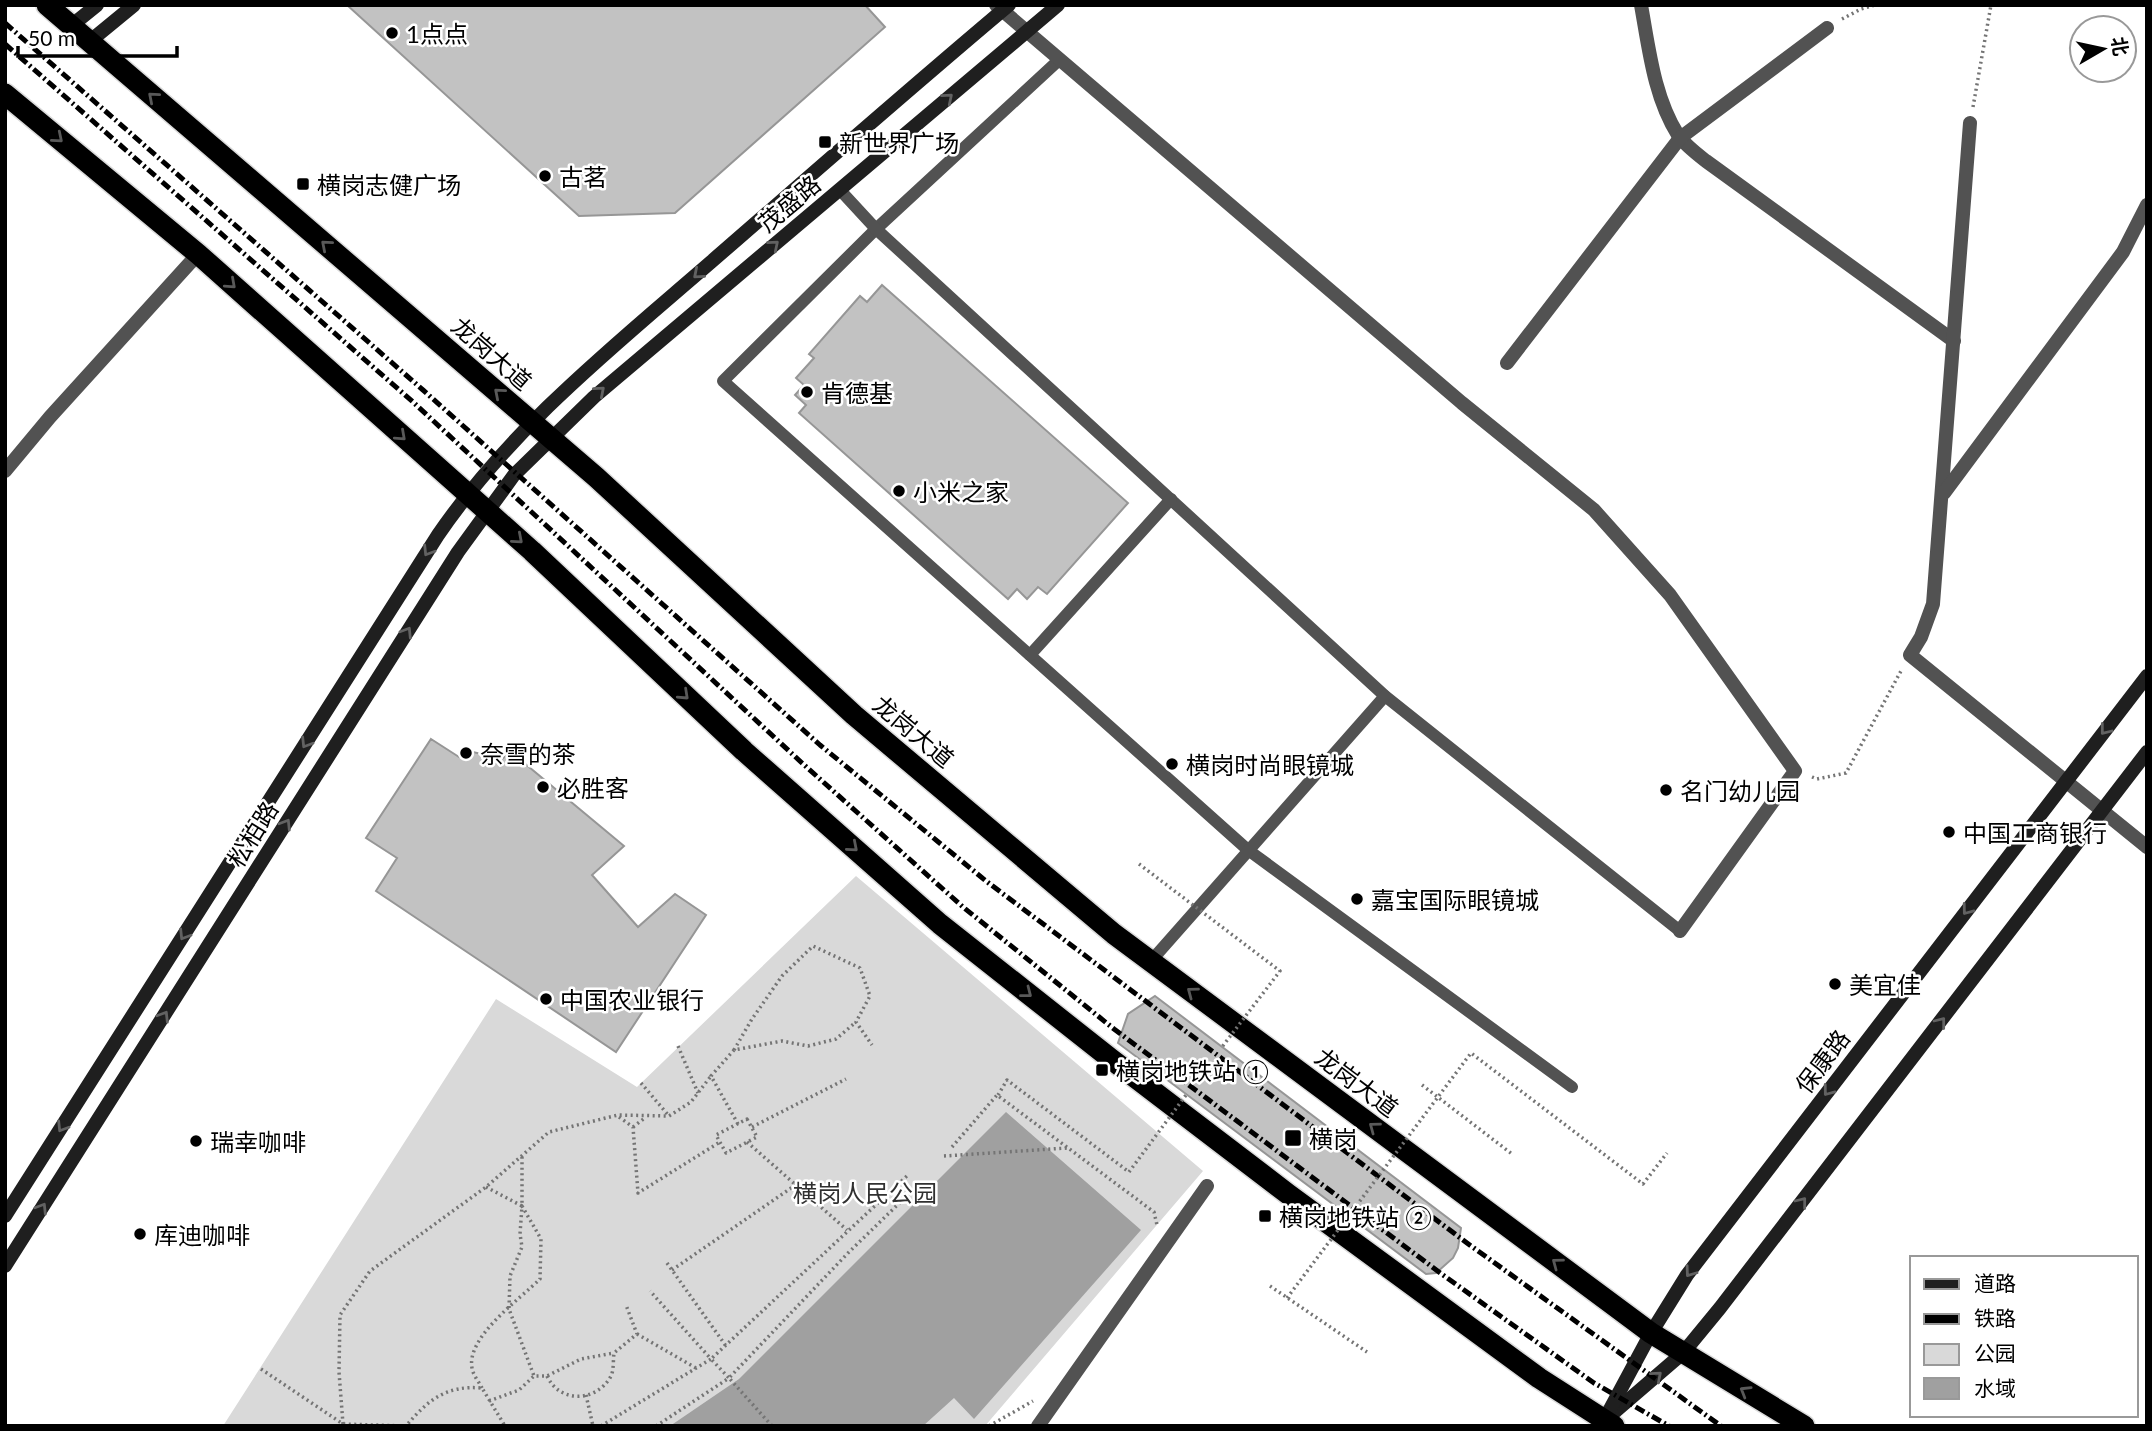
<svg xmlns="http://www.w3.org/2000/svg" width="2152" height="1431" font-family="Lato,'Noto Sans SC',sans-serif">
  <style>
    .green { fill: #d9d9d9 }
    .water { fill: #a0a0a0 }
    .building { fill: #c2c2c2; stroke: #969696; stroke-width: 2 }
    .lines { fill: none; stroke-linecap: round; stroke-linejoin: round }
    .highway-casing { stroke: #dbdbdb; stroke-width: 24 }
    .path { stroke: #747474; stroke-width: 3.5; stroke-dasharray: 2 3.5; stroke-linecap: butt }
    .lane { stroke: #525252; stroke-width: 12 }
    .street { stroke: #525252; stroke-width: 14 }
    .secondary { stroke: #1f1f1f; stroke-width: 14 }
    .highway { stroke: #000; stroke-width: 21 }
    .rail { stroke: #000; stroke-width: 5; stroke-dasharray: 10 3.5 2 3.5; stroke-linecap: butt }
    .path-bridge { stroke: #747474; stroke-width: 3.5; stroke-dasharray: 2 3.5; stroke-linecap: butt }
    .oneway { stroke: #595959 }
    .oneway2 { stroke: #626262 }
    .poi-dot { fill: #000; stroke: #fff; stroke-width: 2.5 }
    .labels { text-anchor: middle; dominant-baseline: central; stroke-width: 5; stroke-linejoin: round; paint-order: stroke }
    .poi-label { font-size: 24px; fill: #000; stroke: #fff; text-anchor: start }
    .street-label { font-size: 24px; fill: #000; stroke: #fff }
    .park-label { font-size: 24px; fill: #303030; stroke: #fff }
  </style>
  <rect width="100%" height="100%" fill="#fff"/>
  <!-- green -->
  <polygon class="green" points="856,876 1203,1171 985,1426 223,1426 496,999 637,1087"/>
  <!-- water -->
  <polygon class="water" points="1006,1112 1141,1230 974,1419 954,1398 923,1426 670,1426 739,1379"/>
  <!-- building -->
  <g class="building">
    <polygon points="347,5 865,5 885,27 675,213 579,216"/>
    <polygon points="882,285 1128,503 1047,594 1038,587 1027,599 1017,589 1008,599 799,413 806,405 795,395 804,385 796,378 814,358 809,354 860,296 867,302"/>
    <polygon points="431,739 459,757 464,750 486,755 498,762 511,752 624,846 592,875 638,927 675,894 706,915 616,1052 376,891 397,858 366,838"/>
    <polygon points="1155,996 1461,1228 1458,1248 1453,1258 1436,1273 1426,1274 1118,1043 1128,1014"/>
  </g>
  <g class="lines">
    <defs>
      <g id="highway">
        <polyline points="47,5 596,477 854,715 1114,934 1651,1333 1804,1426"/>
        <polyline points="5,94 198,254 532,551 744,751 940,924 1111,1059 1288,1194 1539,1378 1614,1426"/>
      </g>
    </defs>
    <!-- highway casing -->
    <use href="#highway" class="highway-casing"/>
    <!-- path -->
    <g class="path">
      <polyline points="1842,19 1861,9 1875,5"/>
      <polyline points="1973,107 1991,5"/>
      <polyline points="1812,777 1817,779 1846,773 1902,669"/>
      <polyline points="678,1046 698,1093"/>
      <polyline points="734,1050 752,1019 782,976 813,946 860,968 870,996 856,1022 872,1045"/>
      <polyline points="641,1083 669,1116"/>
      <polyline points="1422,1085 1512,1154"/>
      <polyline points="998,1095 1007,1080 1129,1172"/>
      <polyline points="619,1117 633,1127 638,1193 720,1142"/>
      <polygon points="747,1119 757,1137 726,1153 716,1135"/>
      <polyline points="738,1124 711,1076 734,1050 782,1041 808,1046 836,1039 856,1022"/>
      <polyline points="633,1127 646,1117"/>
      <polyline points="752,1127 846,1079"/>
      <polyline points="747,1142 847,1230"/>
      <polyline points="952,1147 997,1095 1154,1212 1157,1225"/>
      <polyline points="944,1156 1067,1148"/>
      <polyline points="486,1187 522,1206 522,1156"/>
      <polyline points="667,1263 726,1346"/>
      <polyline points="672,1270 797,1184"/>
      <polyline points="1270,1286 1367,1352"/>
      <polyline points="637,1334 696,1368"/>
      <path d="M261,1369L343,1424L406,1426C428,1400 446,1385 482,1388L505,1426"/>
      <path d="M547,1376C560,1404 597,1402 611,1376C614,1370 613,1360 614,1353L637,1334L626,1305"/>
      <path d="M482,1388C479,1382 473,1375 472,1368C466,1337 520,1299 540,1279L541,1239L522,1206L520,1234L522,1247L510,1276L509,1309L534,1376"/>
      <polyline points="586,1395 593,1426"/>
      <polyline points="489,1401 519,1390 534,1376 547,1376 581,1359 614,1353"/>
      <polyline points="343,1424 339,1372 340,1315 370,1271 486,1187 549,1132 618,1115 669,1116 691,1102 711,1076"/>
      <polyline points="601,1426 711,1359 650,1291"/>
      <polyline points="656,1426 729,1378 711,1359 909,1174"/>
      <polyline points="772,1426 729,1378 848,1253 921,1182"/>
      <polyline points="989,1426 1033,1401"/>
    </g>
    <!-- lane -->
    <g class="lane">
      <polyline points="1059,60 876,229 723,381 1248,850 1572,1087"/>
      <polyline points="840,190 876,229 1385,696 1680,931"/>
      <polyline points="1030,655 1171,499"/>
      <polyline points="1151,961 1385,696"/>
    </g>
    <!-- street -->
    <g class="street">
      <polyline points="996,5 1462,403 1594,510 1670,595 1795,771 1680,931"/>
      <path d="M1641,5C1649,49 1654,97 1678,135C1685,145 1697,154 1706,161L1954,341"/>
      <polyline points="1970,123 1933,604 1921,637 1910,655 2147,847"/>
      <polyline points="1507,363 1680,138 1827,28"/>
      <polyline points="5,471 50,417 198,254"/>
      <polyline points="1944,493 2123,252 2147,205"/>
      <polyline points="1038,1426 1207,1186"/>
    </g>
    <!-- secondary -->
    <g class="secondary">
      <polyline points="71,26 97,5"/>
      <polyline points="89,42 134,5"/>
      <path d="M5,1216L438,535C512,427 613,347 711,262C810,176 909,89 1009,5"/>
      <polyline points="5,1266 458,552 514,475 594,397 1058,5"/>
      <polyline points="1611,1415 1683,1353 1720,1308 2147,752"/>
      <polyline points="1601,1426 1651,1333 1687,1275 2147,676"/>
    </g>
    <!-- highway -->
    <use href="#highway" class="highway"/>
    <!-- rail -->
    <g class="rail">
      <polyline points="5,23 423,390 820,745 986,881 1467,1243 1721,1426"/>
      <polyline points="5,44 413,402 802,763 963,907 1114,1029 1443,1275 1594,1383 1669,1426"/>
    </g>
    <!-- path-bridge -->
    <g class="path-bridge">
      <polyline points="1139,864 1280,971 1222,1047"/>
      <polyline points="1129,1172 1186,1095"/>
      <polyline points="1287,1298 1471,1053 1643,1184 1667,1153"/>
    </g>
  </g>
  <!-- one-way arrows -->
  <defs><path id="oneway-chevron" d="M-2-3.5L2.5 0L-2 3.5" fill="none" stroke-width="1.6" stroke-linecap="round" stroke-linejoin="round" transform="scale(1.75)"/></defs>
  <g class="oneway">
    <use href="#oneway-chevron" transform="translate(153 97) rotate(-139)"/>
    <use href="#oneway-chevron" transform="translate(58 138) rotate(40)"/>
    <use href="#oneway-chevron" transform="translate(326 245) rotate(-139)"/>
    <use href="#oneway-chevron" transform="translate(231 284) rotate(42)"/>
    <use href="#oneway-chevron" transform="translate(499 393) rotate(-139)"/>
    <use href="#oneway-chevron" transform="translate(401 436) rotate(42)"/>
    <use href="#oneway-chevron" transform="translate(518 539) rotate(41)"/>
    <use href="#oneway-chevron" transform="translate(684 695) rotate(43)"/>
    <use href="#oneway-chevron" transform="translate(853 847) rotate(41)"/>
    <use href="#oneway-chevron" transform="translate(1192 992) rotate(-143)"/>
    <use href="#oneway-chevron" transform="translate(1027 993) rotate(38)"/>
    <use href="#oneway-chevron" transform="translate(1374 1127) rotate(-143)"/>
    <use href="#oneway-chevron" transform="translate(1557 1263) rotate(-143)"/>
    <use href="#oneway-chevron" transform="translate(1745 1391) rotate(-149)"/>
  </g>
  <g class="oneway2">
    <use href="#oneway-chevron" transform="translate(948 98) rotate(-40)"/>
    <use href="#oneway-chevron" transform="translate(774 245) rotate(-40)"/>
    <use href="#oneway-chevron" transform="translate(698 274) rotate(139)"/>
    <use href="#oneway-chevron" transform="translate(600 391) rotate(-41)"/>
    <use href="#oneway-chevron" transform="translate(428 551) rotate(122)"/>
    <use href="#oneway-chevron" transform="translate(407 632) rotate(-58)"/>
    <use href="#oneway-chevron" transform="translate(2105 730) rotate(128)"/>
    <use href="#oneway-chevron" transform="translate(306 743) rotate(122)"/>
    <use href="#oneway-chevron" transform="translate(286 824) rotate(-58)"/>
    <use href="#oneway-chevron" transform="translate(1967 910) rotate(127)"/>
    <use href="#oneway-chevron" transform="translate(184 935) rotate(122)"/>
    <use href="#oneway-chevron" transform="translate(164 1016) rotate(-58)"/>
    <use href="#oneway-chevron" transform="translate(1941 1022) rotate(-52)"/>
    <use href="#oneway-chevron" transform="translate(1828 1091) rotate(127)"/>
    <use href="#oneway-chevron" transform="translate(62 1127) rotate(122)"/>
    <use href="#oneway-chevron" transform="translate(1802 1202) rotate(-52)"/>
    <use href="#oneway-chevron" transform="translate(42 1208) rotate(-58)"/>
    <use href="#oneway-chevron" transform="translate(1690 1272) rotate(126)"/>
    <use href="#oneway-chevron" transform="translate(1657 1376) rotate(-41)"/>
  </g>
  <!-- markers -->
  <g class="poi-dot">
    <circle cx="392" cy="33" r="7"/>
    <rect x="818" y="135" width="14" height="14" rx="3.5"/>
    <circle cx="545" cy="176" r="7"/>
    <rect x="296" y="177" width="14" height="14" rx="3.5"/>
    <circle cx="807" cy="392" r="7"/>
    <circle cx="899" cy="491" r="7"/>
    <circle cx="466" cy="753" r="7"/>
    <circle cx="1172" cy="764" r="7"/>
    <circle cx="543" cy="787" r="7"/>
    <circle cx="1666" cy="790" r="7"/>
    <circle cx="1949" cy="832" r="7"/>
    <circle cx="1357" cy="899" r="7"/>
    <circle cx="1835" cy="984" r="7"/>
    <circle cx="546" cy="999" r="7"/>
    <rect x="1095" y="1063" width="14" height="14" rx="3.5"/>
    <rect x="1284" y="1129" width="18" height="18" rx="3.5"/>
    <circle cx="196" cy="1141" r="7"/>
    <rect x="1258" y="1209" width="14" height="14" rx="3.5"/>
    <circle cx="140" cy="1234" r="7"/>
  </g>
  <g class="labels">
    <!-- poi labels -->
    <g class="poi-label">
      <text x="406" y="33">1点点</text>
      <text x="839" y="142">新世界广场</text>
      <text x="559" y="176">古茗</text>
      <text x="317" y="184">横岗志健广场</text>
      <text x="821" y="392">肯德基</text>
      <text x="913" y="491">小米之家</text>
      <text x="480" y="753">奈雪的茶</text>
      <text x="1186" y="764">横岗时尚眼镜城</text>
      <text x="557" y="787">必胜客</text>
      <text x="1680" y="790">名门幼儿园</text>
      <text x="1963" y="832">中国工商银行</text>
      <text x="1371" y="899">嘉宝国际眼镜城</text>
      <text x="1849" y="984">美宜佳</text>
      <text x="560" y="999">中国农业银行</text>
      <text x="1116" y="1070">横岗地铁站 ①</text>
      <text x="1309" y="1138">横岗</text>
      <text x="210" y="1141">瑞幸咖啡</text>
      <text x="1279" y="1216">横岗地铁站 ②</text>
      <text x="154" y="1234">库迪咖啡</text>
    </g>
    <!-- street labels -->
    <g class="street-label">
      <text transform="translate(789 203) rotate(-40)">茂盛路</text>
      <text transform="translate(492 353) rotate(41)">龙岗大道</text>
      <text transform="translate(914 731) rotate(40)">龙岗大道</text>
      <text transform="translate(252 834) rotate(-58)">松柏路</text>
      <text transform="translate(1822 1061) rotate(-53)">保康路</text>
      <text transform="translate(1357 1082) rotate(37)">龙岗大道</text>
    </g>
    <!-- park labels -->
    <g class="park-label">
      <text x="865" y="1192">横岗人民公园</text>
    </g>
  </g>
  <!-- border -->
  <rect width="2152" height="1431" fill="none" stroke="#000000" stroke-width="14"/>
  <!-- legend -->
  <rect x="1910" y="1256" width="228" height="161" fill="#ffffff" stroke="#999999" stroke-width="2"/>
  <rect x="1924" y="1279" width="35" height="10" fill="#1f1f1f" stroke="#999999" stroke-width="2"/>
  <text x="1974" y="1291" font-size="21" fill="#000000">道路</text>
  <rect x="1924" y="1314" width="35" height="10" fill="#000000" stroke="#999999" stroke-width="2"/>
  <text x="1974" y="1326" font-size="21" fill="#000000">铁路</text>
  <rect x="1924" y="1344" width="35" height="21" fill="#d9d9d9" stroke="#999999" stroke-width="2"/>
  <text x="1974" y="1361" font-size="21" fill="#000000">公园</text>
  <rect x="1924" y="1378" width="35" height="21" fill="#a0a0a0" stroke="#999999" stroke-width="2"/>
  <text x="1974" y="1396" font-size="21" fill="#000000">水域</text>
  <!-- north arrow -->
  <g transform="translate(2103 49) rotate(81)"><circle r="33" fill="#ffffff" stroke="#999999" stroke-width="2"/>
  <path d="M0-5L12 26L0 18L-12 26Z" fill="#000000"/>
  <text y="-10" font-size="19" font-weight="bold" text-anchor="middle" fill="#000000">北</text>
  </g>
  <!-- scale -->
  <path d="M18 46v10h159v-10" fill="none" stroke="#000000" stroke-width="3.5"/>
  <text x="28" y="46" font-size="21" fill="#000000" stroke="#ffffff" stroke-width="5" paint-order="stroke">50 m</text>
</svg>
